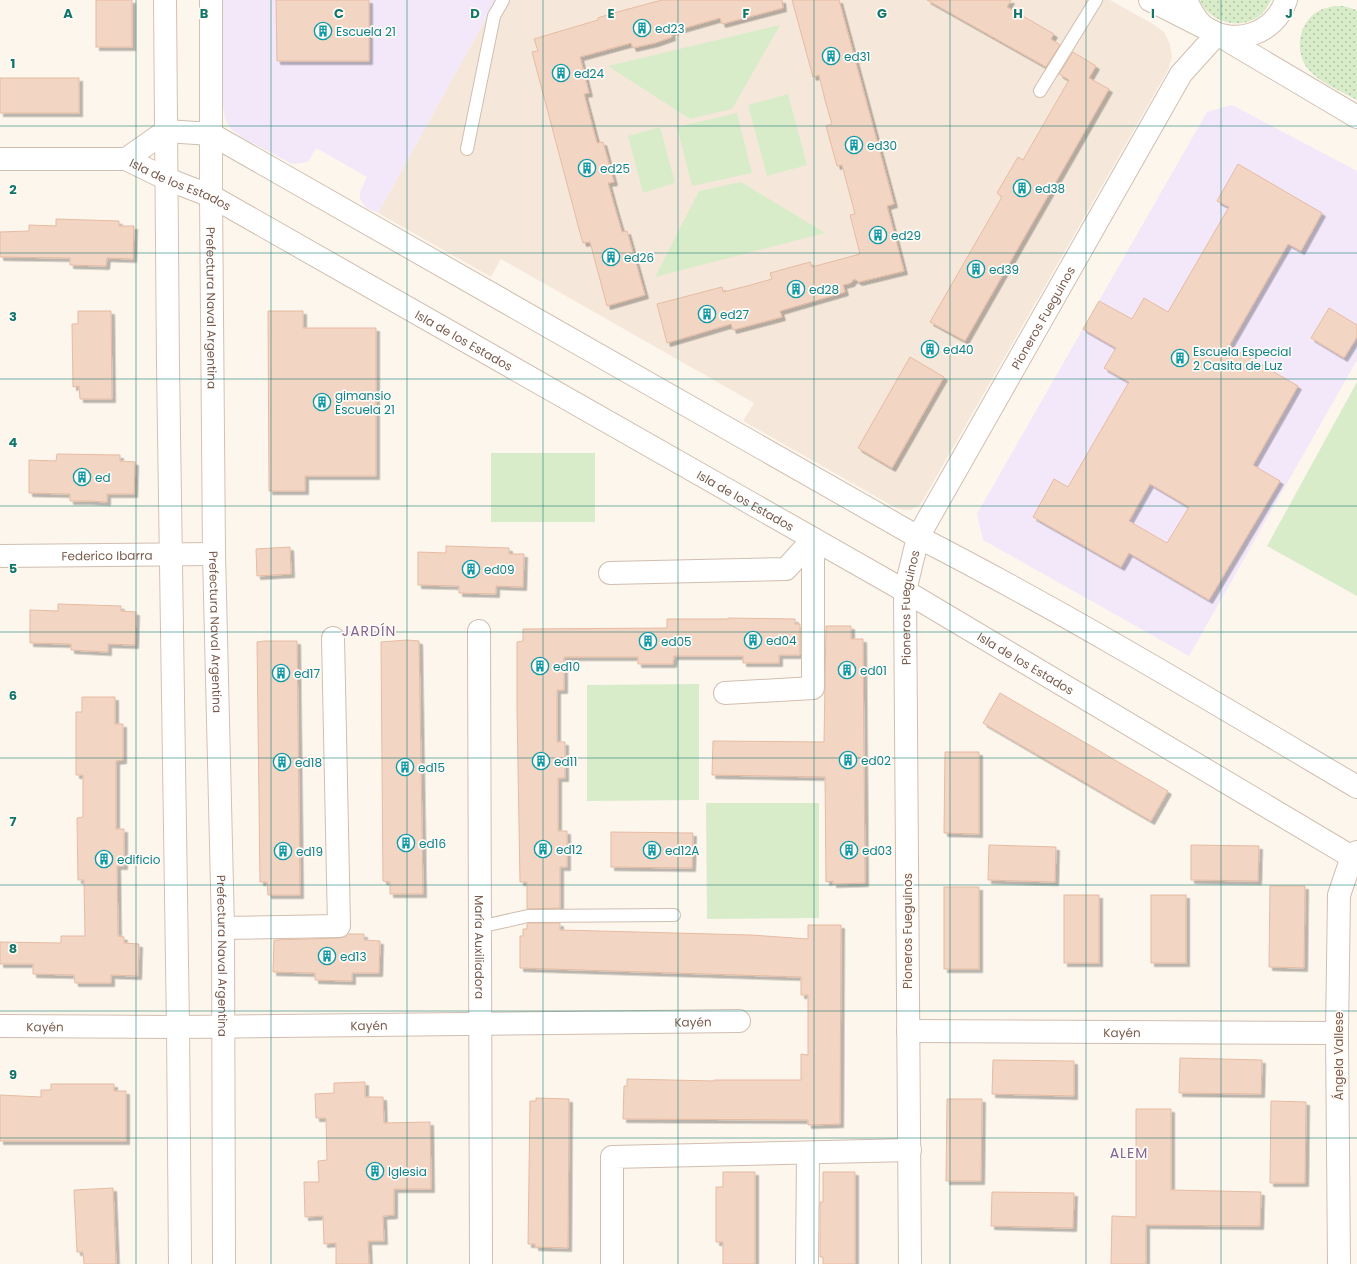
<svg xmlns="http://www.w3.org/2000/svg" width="1357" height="1264" font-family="Poppins,sans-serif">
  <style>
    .residential { fill: #f5e8da }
    .education { fill: #f3e8fa }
    .grass { fill: url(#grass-dots) }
    .park { fill: #d8ecc9 }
    .building { fill: #f3d5c3; stroke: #e6bba3; fill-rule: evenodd; filter: url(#shadow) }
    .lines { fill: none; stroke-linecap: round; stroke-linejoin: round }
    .service-casing { stroke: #d1beb0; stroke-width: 14 }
    .minor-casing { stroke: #d1beb0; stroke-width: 24 }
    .tertiary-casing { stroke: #d1beb0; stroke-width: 24 }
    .secondary-casing { stroke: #d6c0b0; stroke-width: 24 }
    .service { stroke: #fff; stroke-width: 12 }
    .minor { stroke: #fff; stroke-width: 22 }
    .tertiary { stroke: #fff; stroke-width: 22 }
    .secondary { stroke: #fff; stroke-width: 22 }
    .grid { fill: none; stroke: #0f766e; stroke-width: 1; stroke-opacity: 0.55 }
    .labels { text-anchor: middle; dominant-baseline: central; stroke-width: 3.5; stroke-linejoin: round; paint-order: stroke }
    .culture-label { font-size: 12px; fill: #0d838f; stroke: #fffaf3; text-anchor: start }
    .street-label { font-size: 12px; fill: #7a5c4d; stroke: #fffaf3 }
    .quarter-label { font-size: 14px; letter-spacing: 1px; fill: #846695; stroke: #fffaf3 }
    .grid-label { font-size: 13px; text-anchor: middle; font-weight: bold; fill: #0f766e; stroke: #fffaf3; stroke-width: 3.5; stroke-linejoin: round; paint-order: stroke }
  </style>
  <defs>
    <pattern id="grass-dots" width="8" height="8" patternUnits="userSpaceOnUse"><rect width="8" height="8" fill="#d8ecc9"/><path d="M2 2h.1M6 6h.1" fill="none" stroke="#b4c2a5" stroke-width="1.8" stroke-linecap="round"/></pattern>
    <filter id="shadow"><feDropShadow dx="3.5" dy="3.5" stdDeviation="0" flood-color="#0004"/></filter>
  </defs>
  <rect width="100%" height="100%" fill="#fdf6ec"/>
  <!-- residential -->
  <polygon class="residential" points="496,0 1110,0 1153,24 1164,32 1170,44 1172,57 1168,70 922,502 917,507 910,510 903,510 896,508 743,421 754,403 501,259 491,277 378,213"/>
  <!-- education -->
  <g class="education">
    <polygon points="223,0 496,0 378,213 367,208 363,204 360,198 360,192 367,177 316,148 308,162 292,164 243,138 232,130 225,119 223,106"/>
    <polygon points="1232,105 1357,171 1357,360 1189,656 983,540 977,514 1207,112"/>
  </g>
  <!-- grass -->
  <g class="grass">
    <path d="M1200,0H1271C1268,6 1264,13 1258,17C1239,30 1208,22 1200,0Z"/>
    <path d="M1343,6L1357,10V100C1342,92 1319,82 1308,69C1295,53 1298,26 1314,14C1323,7 1333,6 1343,6Z"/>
  </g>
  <!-- park -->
  <g class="park">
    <polygon points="780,25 732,109 690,119 608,66"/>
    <polygon points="788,94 807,165 767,176 748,105"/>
    <polygon points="737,113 752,173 692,186 677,127"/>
    <polygon points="660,127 675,183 643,193 628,136"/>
    <polygon points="741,182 825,233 655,277 699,191"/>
    <polygon points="1357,382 1357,596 1267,546"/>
    <rect x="491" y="453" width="104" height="69"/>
    <polygon points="699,684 699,800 587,801 587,685"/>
    <polygon points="706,803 819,803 819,918 707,919"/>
  </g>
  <!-- building -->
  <g class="building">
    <rect x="96" y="0" width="36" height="47"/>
    <polygon points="276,0 369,0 369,61 277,61"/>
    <polygon points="662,0 782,0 783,8 722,24 720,18 671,32 672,37 655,43 633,48 631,43 580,57 589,93 584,94 597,143 603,142 614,182 608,183 615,208 622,232 627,231 645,295 607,306 590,242 583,243 579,229 532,52 538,51 534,39 598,20 598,18 610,14"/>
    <polygon points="792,0 839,0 894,204 887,206 904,271 859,282 854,279 851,283 843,285 845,292 780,311 782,317 733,330 731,324 667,343 657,304 722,287 723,292 747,286 772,279 770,273 810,262 812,267 860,254 850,215 855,214 842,165 837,166 826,126 832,124 825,100 819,75 813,77"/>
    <polygon points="927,0 1011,0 1007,7 1054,34 1051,39 1060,45 1046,67"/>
    <polygon points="1073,52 1096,66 1089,78 1109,89 965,341 930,322 1002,197 997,193 1018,157 1023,160 1069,80 1059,74"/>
    <rect x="0" y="78" width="79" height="35"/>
    <path d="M1238,164L1322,213L1301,251L1288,244L1229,346L1298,386L1253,465L1280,481L1209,600L1129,553L1121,567L1033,517L1054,479L1068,487L1129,382L1104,368L1116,348L1083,329L1099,301L1132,319L1144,298L1168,312L1229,207L1217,201ZM1150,484L1189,507L1167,543L1129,521Z"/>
    <polygon points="56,219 119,221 119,226 134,226 133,259 107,258 106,266 70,265 70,258 0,257 0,232 29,231 29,225 56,226"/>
    <polygon points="1329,308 1357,325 1357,337 1344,358 1311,338"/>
    <polygon points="78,311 111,311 112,399 80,399 79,386 73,387 72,324 78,324"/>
    <polygon points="268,311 303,311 303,328 376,328 376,476 305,476 305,491 269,491"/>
    <polygon points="910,357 944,377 892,468 858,448"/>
    <polygon points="57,454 120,455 120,461 135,462 134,494 107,494 107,502 90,501 70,501 70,494 29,493 29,460 56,461"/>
    <polygon points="446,546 509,548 509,554 524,554 523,587 496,586 496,594 459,593 459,586 418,585 418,552 446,553"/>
    <polygon points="290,547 291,574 257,576 256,549"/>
    <polygon points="58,604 121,606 121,611 136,612 135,645 108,644 108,652 71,650 71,644 30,643 30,610 58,611"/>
    <polygon points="728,618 795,619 795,624 800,624 800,655 779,655 779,663 743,663 743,656 674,656 673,664 638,664 638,657 564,657 564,690 557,690 557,742 565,742 565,778 558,778 558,831 567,831 567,867 560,867 560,908 527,909 527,882 520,882 517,708 517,642 523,641 523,629 667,628 667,619 728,619"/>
    <polygon points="826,626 851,626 851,639 863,639 865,883 833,884 833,881 826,882 825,777 712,775 713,741 824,742"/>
    <polygon points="407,640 419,641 423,894 390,894 390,882 383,881 381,642"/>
    <polygon points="264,641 297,641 300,895 268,895 267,882 260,882 257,642"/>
    <polygon points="1000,693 1168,791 1151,821 983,723"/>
    <polygon points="82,697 115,697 115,724 123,724 123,760 116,761 116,829 124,829 124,866 117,866 118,936 124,937 124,943 139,944 138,976 111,975 111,983 75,983 74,975 33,974 33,964 0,964 0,942 61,943 61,936 85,936 84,880 78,880 77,818 83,817 83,775 76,775 76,712 82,712"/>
    <polygon points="945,752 979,752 979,834 944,833"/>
    <polygon points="611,832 693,833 692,868 611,867"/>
    <polygon points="989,845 1056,847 1055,882 988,880"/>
    <polygon points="1191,845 1259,846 1258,881 1191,880"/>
    <polygon points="1270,886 1305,886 1304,968 1269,967"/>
    <rect x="944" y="887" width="35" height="82"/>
    <rect x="1064" y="895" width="35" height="68"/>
    <rect x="1151" y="895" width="35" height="68"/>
    <polygon points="529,923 560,923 560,930 751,935 808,939 808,925 841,925 840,1124 808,1125 808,1120 623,1119 624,1086 627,1086 627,1079 714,1081 714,1080 801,1080 801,1054 808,1055 808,995 801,995 801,977 520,968 520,936 523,936 523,929 527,929 527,924"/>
    <polygon points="349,934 364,934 364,940 380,941 379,973 352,973 352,981 315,980 315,973 273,972 274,940 339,938 345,937"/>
    <polygon points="1180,1058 1262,1060 1261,1094 1179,1093"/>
    <polygon points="993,1060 1074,1061 1074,1096 992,1094"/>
    <polygon points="365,1082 365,1097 383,1097 384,1123 430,1122 431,1189 394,1189 394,1215 383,1216 384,1241 368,1241 369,1264 336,1264 336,1243 324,1244 323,1216 305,1217 304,1182 319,1182 318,1161 327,1160 326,1118 316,1118 315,1094 334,1093 334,1083"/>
    <polygon points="51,1084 114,1084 114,1091 126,1091 126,1141 0,1141 0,1095 41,1097 41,1090 51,1090"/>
    <polygon points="536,1098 569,1099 568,1248 535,1247 535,1244 528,1244 530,1101 536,1101"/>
    <polygon points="947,1099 982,1099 981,1181 946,1181"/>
    <polygon points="1271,1101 1306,1102 1305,1183 1270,1183"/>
    <polygon points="1136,1109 1171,1109 1171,1190 1261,1192 1260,1226 1146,1225 1146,1264 1111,1264 1112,1216 1136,1217"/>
    <polygon points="723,1172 755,1172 755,1264 723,1264 723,1242 716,1242 716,1187 723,1187"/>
    <polygon points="823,1172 855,1172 855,1264 823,1264 823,1257 820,1257 820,1202 823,1202"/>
    <polygon points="113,1188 116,1264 84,1264 83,1252 77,1252 74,1190"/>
    <polygon points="992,1192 1074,1193 1073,1228 991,1226"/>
  </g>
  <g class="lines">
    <defs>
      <g id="service">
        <polyline points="1040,91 1096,0"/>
        <polyline points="467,149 494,16 503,0"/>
        <polyline points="479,927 528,916 674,915"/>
      </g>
      <g id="minor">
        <path id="s1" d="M0,159H126L167,179L211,196L905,591L1357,860"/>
        <path d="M126,159L166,131L211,134L918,537C1068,614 1212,701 1357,787"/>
        <path id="s2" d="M0,556L214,554"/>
        <polyline points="610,573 786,569 813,539"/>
        <path id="s3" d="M479,631L481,1264"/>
        <polyline points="725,693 813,688 813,539"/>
        <polyline points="223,928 339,926 333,638"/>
        <path id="s4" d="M0,1026L178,1027L739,1021"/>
        <path id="s5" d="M908,1031L1337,1033"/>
        <polyline points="612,1264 612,1157 910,1150"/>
        <polyline points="807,1264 808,1153"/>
        <path id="s6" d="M910,1264L905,591L918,537L1181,74L1217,34"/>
        <polyline points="1339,1264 1337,1033 1339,895 1352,857 1357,852"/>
      </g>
      <g id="tertiary">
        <polyline points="1150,0 1217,34 1357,117"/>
        <path d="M1186,0C1190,9 1195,19 1203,26C1232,48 1275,35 1286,0"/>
      </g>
      <g id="secondary">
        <polyline points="165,0 168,366 178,1027 180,1264"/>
        <path id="s7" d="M211,0V196L214,554L223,928L224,1264"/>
      </g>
    </defs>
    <!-- service casing -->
    <use href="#service" class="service-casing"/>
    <!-- minor casing -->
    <use href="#minor" class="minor-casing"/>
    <!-- tertiary casing -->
    <use href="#tertiary" class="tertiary-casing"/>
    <!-- secondary casing -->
    <use href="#secondary" class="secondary-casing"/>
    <!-- service -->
    <use href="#service" class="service"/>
    <!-- minor -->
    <use href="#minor" class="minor"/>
    <!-- tertiary -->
    <use href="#tertiary" class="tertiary"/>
    <!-- secondary -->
    <use href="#secondary" class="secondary"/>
  </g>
  <!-- grid -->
  <path class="grid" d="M136,0V1264M271,0V1264M407,0V1264M543,0V1264M678,0V1264M814,0V1264M950,0V1264M1086,0V1264M1221,0V1264M0,126H1357M0,253H1357M0,379H1357M0,506H1357M0,632H1357M0,758H1357M0,885H1357M0,1011H1357M0,1138H1357"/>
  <!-- icons -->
  <defs>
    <symbol id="building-ring" viewBox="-11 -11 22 22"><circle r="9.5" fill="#fffaf3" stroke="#0f9aa8" stroke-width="1.5"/><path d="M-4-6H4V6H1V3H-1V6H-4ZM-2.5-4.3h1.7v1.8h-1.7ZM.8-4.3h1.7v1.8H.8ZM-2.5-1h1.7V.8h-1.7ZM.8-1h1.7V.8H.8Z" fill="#0f9aa8"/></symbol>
  </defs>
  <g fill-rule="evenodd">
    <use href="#building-ring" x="632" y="18" width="20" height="20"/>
    <use href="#building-ring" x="313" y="21" width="20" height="20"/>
    <use href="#building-ring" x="821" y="46" width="20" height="20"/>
    <use href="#building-ring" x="551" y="63" width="20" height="20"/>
    <use href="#building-ring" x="844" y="135" width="20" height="20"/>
    <use href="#building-ring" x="577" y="158" width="20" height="20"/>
    <use href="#building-ring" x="1012" y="178" width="20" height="20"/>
    <use href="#building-ring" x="868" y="225" width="20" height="20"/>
    <use href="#building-ring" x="601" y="247" width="20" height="20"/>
    <use href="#building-ring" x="966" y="259" width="20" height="20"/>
    <use href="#building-ring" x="786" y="279" width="20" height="20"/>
    <use href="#building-ring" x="697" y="304" width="20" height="20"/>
    <use href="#building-ring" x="920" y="339" width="20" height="20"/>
    <use href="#building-ring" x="1170" y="348" width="20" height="20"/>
    <use href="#building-ring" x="312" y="392" width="20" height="20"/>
    <use href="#building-ring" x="72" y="467" width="20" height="20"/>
    <use href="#building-ring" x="461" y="559" width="20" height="20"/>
    <use href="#building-ring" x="743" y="630" width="20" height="20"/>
    <use href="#building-ring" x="638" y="631" width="20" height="20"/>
    <use href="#building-ring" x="530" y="656" width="20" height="20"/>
    <use href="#building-ring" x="837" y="660" width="20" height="20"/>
    <use href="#building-ring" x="271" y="663" width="20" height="20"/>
    <use href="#building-ring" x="838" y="750" width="20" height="20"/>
    <use href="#building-ring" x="531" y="751" width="20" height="20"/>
    <use href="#building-ring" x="272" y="752" width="20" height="20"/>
    <use href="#building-ring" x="395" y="757" width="20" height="20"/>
    <use href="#building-ring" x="396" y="833" width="20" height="20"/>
    <use href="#building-ring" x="533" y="839" width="20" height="20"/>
    <use href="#building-ring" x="642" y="840" width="20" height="20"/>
    <use href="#building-ring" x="839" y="840" width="20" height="20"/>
    <use href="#building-ring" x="273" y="841" width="20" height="20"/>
    <use href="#building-ring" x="94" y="849" width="20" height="20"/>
    <use href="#building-ring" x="317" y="946" width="20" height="20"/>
    <use href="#building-ring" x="365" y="1161" width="20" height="20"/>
  </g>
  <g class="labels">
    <!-- culture labels -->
    <g class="culture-label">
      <text x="655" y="28">ed23</text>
      <text x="336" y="31">Escuela 21</text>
      <text x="844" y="56">ed31</text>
      <text x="574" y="73">ed24</text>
      <text x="867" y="145">ed30</text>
      <text x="600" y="168">ed25</text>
      <text x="1035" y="188">ed38</text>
      <text x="891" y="235">ed29</text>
      <text x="624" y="257">ed26</text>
      <text x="989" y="269">ed39</text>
      <text x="809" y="289">ed28</text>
      <text x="720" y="314">ed27</text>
      <text x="943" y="349">ed40</text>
      <text x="1193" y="351">Escuela Especial<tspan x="1193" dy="14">2 Casita de Luz</tspan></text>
      <text x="335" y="395">gimansio<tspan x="335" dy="14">Escuela 21</tspan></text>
      <text x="95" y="477">ed</text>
      <text x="484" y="569">ed09</text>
      <text x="766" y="640">ed04</text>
      <text x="661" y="641">ed05</text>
      <text x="553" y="666">ed10</text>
      <text x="860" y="670">ed01</text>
      <text x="294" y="673">ed17</text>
      <text x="861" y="760">ed02</text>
      <text x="554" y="761">ed11</text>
      <text x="295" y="762">ed18</text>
      <text x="418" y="767">ed15</text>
      <text x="419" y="843">ed16</text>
      <text x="556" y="849">ed12</text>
      <text x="665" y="850">ed12A</text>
      <text x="862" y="850">ed03</text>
      <text x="296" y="851">ed19</text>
      <text x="117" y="859">edificio</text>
      <text x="340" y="956">ed13</text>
      <text x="388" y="1171">Iglesia</text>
    </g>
    <!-- street labels -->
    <g class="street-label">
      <text stroke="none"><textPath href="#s1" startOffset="186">Isla de los Estados</textPath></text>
      <text stroke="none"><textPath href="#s7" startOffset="308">Prefectura Naval Argentina</textPath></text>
      <text stroke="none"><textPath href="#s6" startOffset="981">Pioneros Fueguinos</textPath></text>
      <text stroke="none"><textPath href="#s1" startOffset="510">Isla de los Estados</textPath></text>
      <text stroke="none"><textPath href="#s1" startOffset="834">Isla de los Estados</textPath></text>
      <text stroke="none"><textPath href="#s2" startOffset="107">Federico Ibarra</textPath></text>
      <text stroke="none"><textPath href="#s6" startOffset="657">Pioneros Fueguinos</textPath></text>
      <text stroke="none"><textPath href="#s7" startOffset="632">Prefectura Naval Argentina</textPath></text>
      <text stroke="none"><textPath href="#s1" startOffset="1158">Isla de los Estados</textPath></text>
      <text transform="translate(907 931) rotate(-90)">Pioneros Fueguinos</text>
      <text stroke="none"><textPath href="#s3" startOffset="316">María Auxiliadora</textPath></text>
      <text stroke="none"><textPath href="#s7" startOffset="956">Prefectura Naval Argentina</textPath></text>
      <text stroke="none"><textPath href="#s4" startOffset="693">Kayén</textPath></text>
      <text stroke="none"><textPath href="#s4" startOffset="369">Kayén</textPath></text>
      <text stroke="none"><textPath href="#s4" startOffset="45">Kayén</textPath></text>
      <text stroke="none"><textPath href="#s5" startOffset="214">Kayén</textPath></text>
      <text transform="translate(1338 1056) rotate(-90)">Ángela Vallese</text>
    </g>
    <!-- quarter labels -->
    <g class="quarter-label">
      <text x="369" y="631">JARDÍN</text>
      <text x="1129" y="1153">ALEM</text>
    </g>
  </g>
  <g class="grid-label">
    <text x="68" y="18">A</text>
    <text x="204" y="18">B</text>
    <text x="339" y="18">C</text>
    <text x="475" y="18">D</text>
    <text x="611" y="18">E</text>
    <text x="746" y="18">F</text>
    <text x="882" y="18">G</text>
    <text x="1018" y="18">H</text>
    <text x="1153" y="18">I</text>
    <text x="1289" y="18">J</text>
    <text x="13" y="68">1</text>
    <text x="13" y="194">2</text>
    <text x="13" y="321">3</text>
    <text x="13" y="447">4</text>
    <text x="13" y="573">5</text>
    <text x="13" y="700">6</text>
    <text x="13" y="826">7</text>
    <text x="13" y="953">8</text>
    <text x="13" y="1079">9</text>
  </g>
</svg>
